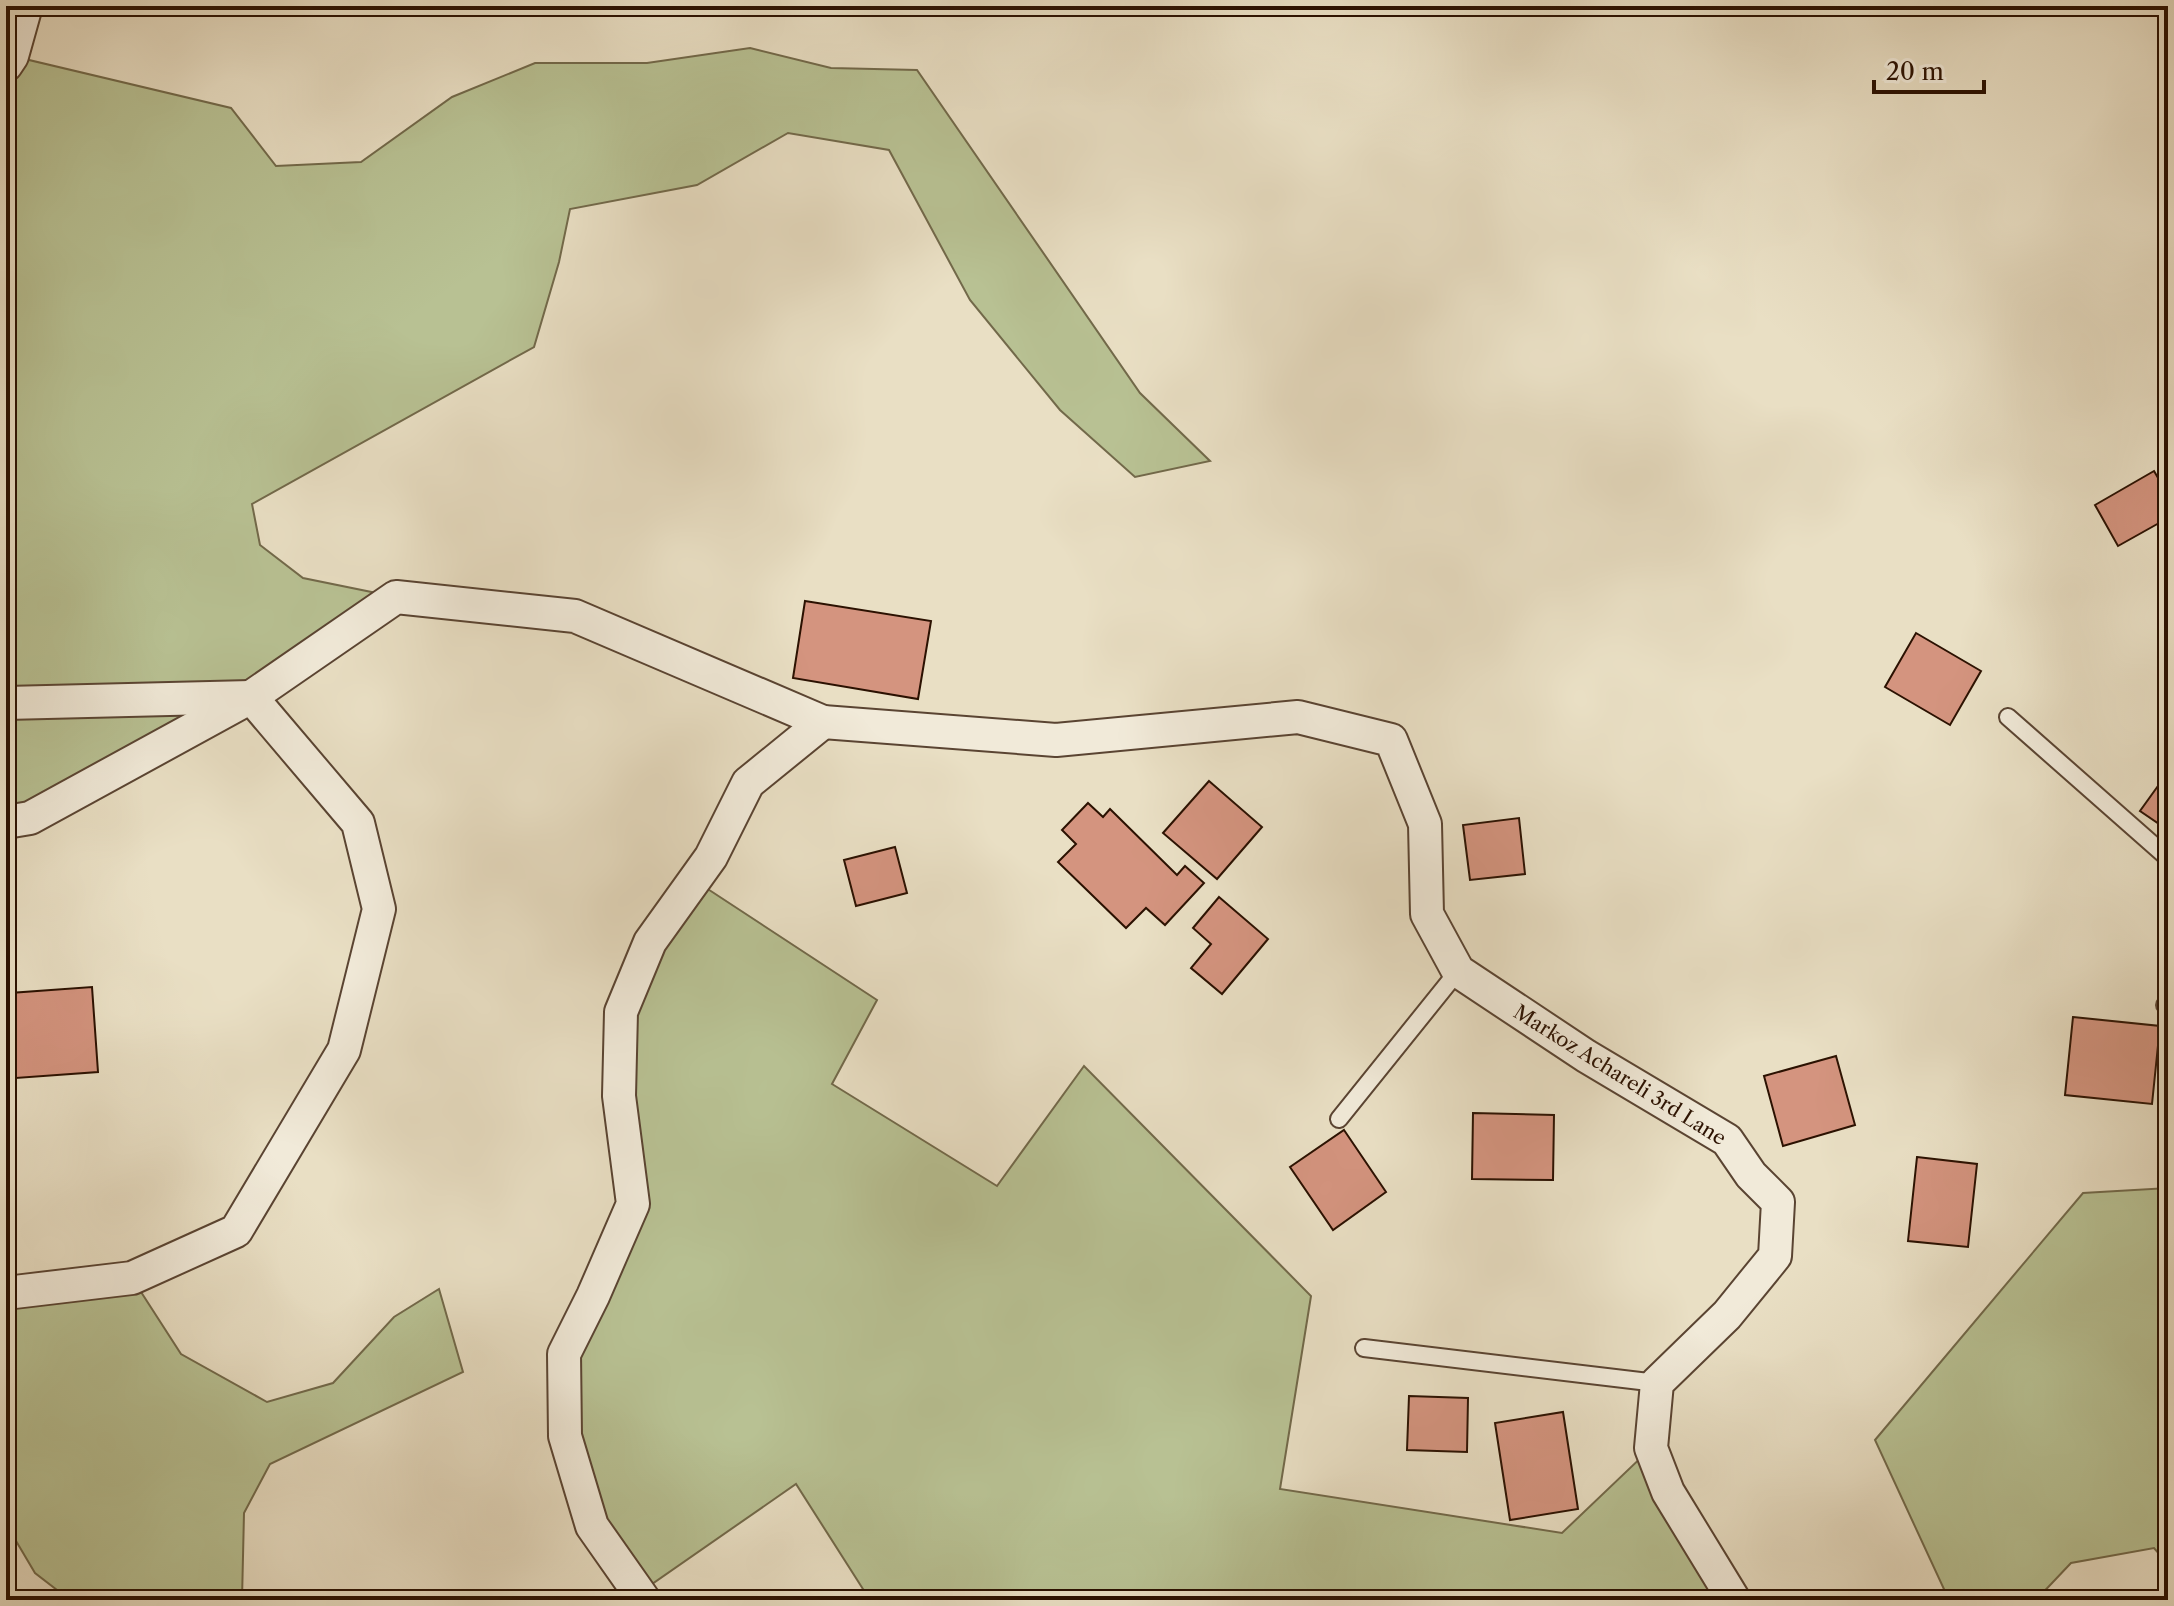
<svg xmlns="http://www.w3.org/2000/svg" width="2174" height="1606" font-family="'Libre Caslon Text',serif">
  <style>
    .green { fill: #b8c193; stroke: #72694a; stroke-width: 2 }
    .building { fill: #d4947f; stroke: #2b1101; stroke-width: 2 }
    .lines { fill: none; stroke-linecap: round; stroke-linejoin: round }
    .lane-casing { stroke: #5a4432; stroke-width: 20 }
    .street-casing { stroke: #5a4432; stroke-width: 36 }
    .lane { stroke: #f1ead9; stroke-width: 16 }
    .street { stroke: #f1ead9; stroke-width: 32 }
    .labels { text-anchor: middle; dominant-baseline: central; stroke-width: 6; stroke-linejoin: round; paint-order: stroke }
    .street-label { font-size: 20px; fill: #2b1101; stroke: #f1ead9 }
  </style>
  <rect width="100%" height="100%" fill="#e9dfc4"/>
  <filter id="stains"><feTurbulence type="fractalNoise" baseFrequency=".0025" numOctaves="4"/><feColorMatrix values="0 0 0 0 .2 0 0 0 0 .09 0 0 0 0 .02 0 0 0 .5 -.17"/></filter>
  <radialGradient id="worn" r=".72"><stop offset=".6" stop-color="#630" stop-opacity="0"/><stop offset="1" stop-color="#630" stop-opacity=".3"/></radialGradient>
  <!-- green -->
  <g class="green">
    <polygon points="750,48 831,68 917,70 1140,393 1210,461 1135,477 1060,410 970,300 889,150 788,133 697,185 570,209 559,262 534,347 252,504 260,545 303,578 396,597 6,822 6,65 12,56 231,108 276,166 361,162 452,97 535,63 647,63"/>
    <polygon points="694,880 877,1000 832,1084 997,1186 1084,1066 1311,1296 1280,1489 1562,1533 1651,1448 1734,1600 870,1600 796,1484 639,1593 592,1526 564,1354 633,1204 621,1012"/>
    <polygon points="2168,1188 2168,1564 2154,1548 2071,1563 2036,1600 1949,1600 1875,1440 2083,1193"/>
    <polygon points="132,1278 181,1354 267,1402 333,1383 394,1317 439,1289 463,1372 270,1464 244,1513 242,1600 70,1600 35,1573 6,1524 6,1293"/>
  </g>
  <!-- building -->
  <g class="building">
    <polygon points="2154,471 2168,495 2168,518 2118,546 2095,505"/>
    <polygon points="805,601 931,621 918,699 793,678"/>
    <polygon points="1916,633 1981,671 1950,725 1885,687"/>
    <polygon points="2168,772 2168,830 2140,811"/>
    <polygon points="1209,781 1262,827 1217,879 1163,833"/>
    <polygon points="1088,803 1103,817 1110,809 1177,875 1185,866 1204,883 1165,925 1146,908 1126,928 1058,862 1076,844 1062,830"/>
    <polygon points="1519,818 1525,874 1470,880 1463,825"/>
    <polygon points="895,847 907,893 856,906 844,860"/>
    <polygon points="1219,897 1268,939 1222,994 1191,968 1211,944 1193,928"/>
    <polygon points="92,987 98,1072 16,1078 10,993"/>
    <polygon points="2073,1017 2160,1026 2152,1104 2065,1095"/>
    <polygon points="1836,1056 1855,1125 1783,1146 1764,1076"/>
    <polygon points="1473,1113 1554,1115 1553,1180 1472,1179"/>
    <polygon points="1344,1130 1386,1192 1333,1230 1290,1167"/>
    <polygon points="1917,1157 1977,1164 1968,1247 1908,1241"/>
    <polygon points="1409,1396 1468,1398 1467,1452 1407,1450"/>
    <polygon points="1563,1412 1578,1509 1510,1520 1495,1423"/>
  </g>
  <g class="lines">
    <defs>
      <g id="lane">
        <polyline points="2008,717 2168,858"/>
        <polyline points="2165,1005 2168,1005"/>
        <polyline points="1339,1119 1458,971"/>
        <polyline points="1364,1348 1657,1383"/>
      </g>
      <g id="street">
        <polyline points="6,65 12,56 26,6"/>
        <polyline points="6,703 251,697 358,823 379,909 344,1050 236,1231 132,1278 6,1293"/>
        <polyline points="6,822 30,818 251,697 396,597 575,616 823,722 1056,740 1298,717 1391,740 1425,824 1427,914 1458,971 1586,1056 1727,1140 1751,1175 1778,1202 1775,1256 1727,1315 1657,1383 1651,1448 1668,1492 1734,1600"/>
        <polyline points="644,1600 592,1526 565,1436 564,1354 593,1296 633,1204 619,1096 621,1012 650,942 711,857 748,783 823,722"/>
      </g>
    </defs>
    <!-- lane casing -->
    <use href="#lane" class="lane-casing"/>
    <!-- street casing -->
    <use href="#street" class="street-casing"/>
    <!-- lane -->
    <use href="#lane" class="lane"/>
    <!-- street -->
    <use href="#street" class="street"/>
  </g>
  <g class="labels">
    <!-- street labels -->
    <g class="street-label">
      <text transform="translate(1620 1075) rotate(32)">Markoz Achareli 3rd Lane</text>
    </g>
  </g>
  <!-- margin -->
  <rect width="2174" height="1606" fill="none" stroke="#e9dfc4" stroke-width="32"/>
  <rect x="8" y="8" width="2158" height="1590" fill="none" stroke="#2b1101" stroke-width="4"/>
  <rect x="16" y="16" width="2142" height="1574" fill="none" stroke="#2b1101" stroke-width="2"/>
  <!-- scale -->
  <path d="M1874 80v12h110v-12" fill="none" stroke="#2b1101" stroke-width="4"/>
  <text x="1886" y="80" font-size="24" fill="#2b1101" stroke="#f1ead9" stroke-width="6" paint-order="stroke">20 m</text>
  <rect width="100%" height="100%" filter="url(#stains)"/>
  <rect width="100%" height="100%" fill="url(#worn)"/>
</svg>
